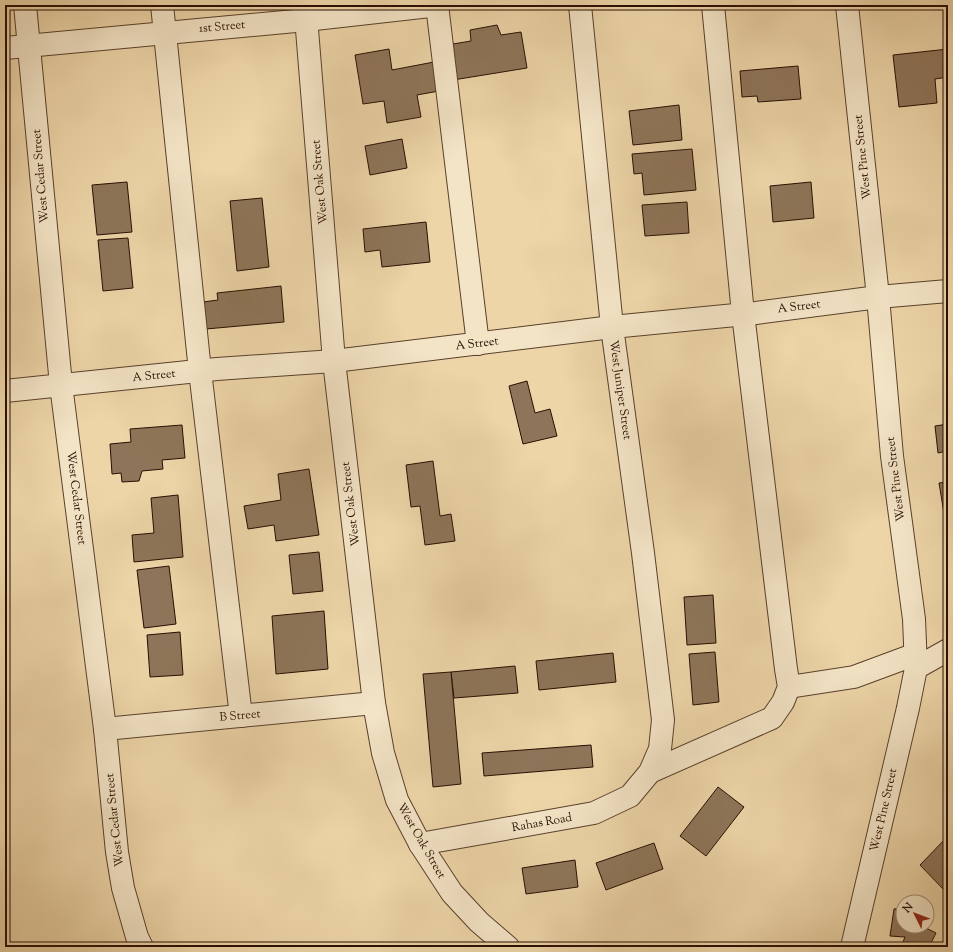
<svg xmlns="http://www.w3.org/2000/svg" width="953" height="952" font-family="'Sorts Mill Goudy',serif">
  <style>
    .building { fill: #8e7559; stroke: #280e03 }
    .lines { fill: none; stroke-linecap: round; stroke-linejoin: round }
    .minor-casing { stroke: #59402c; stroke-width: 24 }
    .minor { stroke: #f3e4c6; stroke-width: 22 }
    .labels { text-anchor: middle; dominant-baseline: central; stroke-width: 3.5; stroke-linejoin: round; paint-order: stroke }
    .street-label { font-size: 12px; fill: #280e03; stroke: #f3e4c6 }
  </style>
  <rect width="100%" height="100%" fill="#edd5a8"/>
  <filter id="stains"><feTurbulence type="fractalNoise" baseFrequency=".005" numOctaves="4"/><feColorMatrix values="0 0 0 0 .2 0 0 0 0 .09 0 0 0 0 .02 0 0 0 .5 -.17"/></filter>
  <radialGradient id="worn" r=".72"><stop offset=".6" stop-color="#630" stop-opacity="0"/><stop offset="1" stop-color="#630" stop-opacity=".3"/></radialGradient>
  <!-- building -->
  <g class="building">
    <polygon points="497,25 501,35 521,32 527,68 453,80 447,45 471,41 470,30"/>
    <polygon points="389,49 392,70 434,62 439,91 417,95 421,117 387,123 384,101 363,104 355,55"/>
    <polygon points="948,49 948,77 935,79 937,103 899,107 893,55"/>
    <polygon points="798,66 801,99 758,102 757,96 742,97 740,71"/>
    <polygon points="679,105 682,140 633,145 629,111"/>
    <polygon points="402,139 407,168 370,175 365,146"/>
    <polygon points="692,149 696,190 644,195 642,173 634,174 632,154"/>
    <polygon points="127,182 132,232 97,235 92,185"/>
    <polygon points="811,182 814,218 773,222 770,186"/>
    <polygon points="262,198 269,267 237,271 230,201"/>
    <polygon points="687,202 689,233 645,236 642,205"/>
    <polygon points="426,222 430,262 382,267 380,250 365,252 363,229"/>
    <polygon points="128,238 133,288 103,291 98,240"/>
    <polygon points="281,286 284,322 206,329 203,302 218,300 217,293"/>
    <polygon points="527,381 535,413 550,409 557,436 523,444 509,386"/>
    <polygon points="948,424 948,459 947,451 938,453 935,426"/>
    <polygon points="182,425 185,458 162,460 163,469 142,471 139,481 122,482 121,473 112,474 110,444 131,442 130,429"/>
    <polygon points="433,461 440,516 451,514 455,541 425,545 420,506 411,507 406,465"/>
    <polygon points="309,469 319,535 276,541 274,525 248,529 244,506 281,500 278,474"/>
    <polygon points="948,482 948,531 947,531 939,483"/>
    <polygon points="178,495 183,557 134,562 132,535 154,533 151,498"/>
    <polygon points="319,552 323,591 293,594 289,555"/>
    <polygon points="169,566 176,624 144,628 137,570"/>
    <polygon points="713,595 716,643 687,645 684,597"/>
    <polygon points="324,611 328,669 276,674 272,616"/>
    <polygon points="180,632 183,675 150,677 147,635"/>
    <polygon points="715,652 719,702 693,705 689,654"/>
    <polygon points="613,653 616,682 539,690 536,661"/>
    <polygon points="515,666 518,693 454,698 451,672"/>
    <polygon points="451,672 461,784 433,787 423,674"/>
    <polygon points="591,745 593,767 484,776 482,753"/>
    <polygon points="718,787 744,807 706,856 680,836"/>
    <polygon points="948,836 948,886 944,890 920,865"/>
    <polygon points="654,843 663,869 606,890 596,863"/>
    <polygon points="575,860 578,887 526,894 522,868"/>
    <polygon points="903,908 903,926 922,926 936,933 929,947 901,947 905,937 890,936 894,909"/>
  </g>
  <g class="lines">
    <defs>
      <g id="minor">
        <polyline points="25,5 61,385 105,729 117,852 123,888 137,937 142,947"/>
        <polyline points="162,5 200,371 241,716"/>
        <polyline points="305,5 334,361 374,703 383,753 397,800 420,844 452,893 479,922 508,947"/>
        <polyline points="437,5 478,344"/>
        <polyline points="847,5 878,297 892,456 914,619 916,668 908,708 852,947"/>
        <polyline points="5,48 306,20 439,5"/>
        <polyline points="5,391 217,369 334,361 612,327 756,313 878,297 948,291"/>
        <polyline points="916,668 948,650"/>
        <polyline points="789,687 854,677 916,654"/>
        <polyline points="105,729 374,703"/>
        <polyline points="650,772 772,718 783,702 789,687 786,669 743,314 713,5"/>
        <polyline points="420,844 594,813 630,796 650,772 660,749 663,720 643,553 612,327 580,5"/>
      </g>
    </defs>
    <!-- minor casing -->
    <use href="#minor" class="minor-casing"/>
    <!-- minor -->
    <use href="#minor" class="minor"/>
  </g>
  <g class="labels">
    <!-- street labels -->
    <g class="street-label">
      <text transform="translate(222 27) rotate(-5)">1st Street</text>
      <text transform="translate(863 157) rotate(-96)">West Pine Street</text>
      <text transform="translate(41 176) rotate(-95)">West Cedar Street</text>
      <text transform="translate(320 182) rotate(-95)">West Oak Street</text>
      <text transform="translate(799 307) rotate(-7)">A Street</text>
      <text transform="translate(477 344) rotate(-7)">A Street</text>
      <text transform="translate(154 376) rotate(-6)">A Street</text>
      <text transform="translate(620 390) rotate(82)">West Juniper Street</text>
      <text transform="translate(896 479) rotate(-97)">West Pine Street</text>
      <text transform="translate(76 498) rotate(83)">West Cedar Street</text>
      <text transform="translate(351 504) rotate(-97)">West Oak Street</text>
      <text transform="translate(240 716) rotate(-5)">B Street</text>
      <text transform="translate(884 810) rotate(-77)">West Pine Street</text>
      <text transform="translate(115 820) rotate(-96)">West Cedar Street</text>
      <text transform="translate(542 823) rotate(-10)">Rahas Road</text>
      <text transform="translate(421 841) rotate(60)">West Oak Street</text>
    </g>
  </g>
  <!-- margin -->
  <rect width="953" height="952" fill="none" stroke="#edd5a8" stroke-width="20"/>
  <rect x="6" y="6" width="941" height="940" fill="none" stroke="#280e03" stroke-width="2"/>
  <rect x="10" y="10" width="933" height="932" fill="none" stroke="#280e03"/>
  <!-- north arrow -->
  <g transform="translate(915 914) rotate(312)"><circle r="19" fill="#f3e4c6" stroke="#a28e78"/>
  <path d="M0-3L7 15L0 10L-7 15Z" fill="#8f2418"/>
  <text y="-6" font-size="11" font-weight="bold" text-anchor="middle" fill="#280e03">N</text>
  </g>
  <rect width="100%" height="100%" filter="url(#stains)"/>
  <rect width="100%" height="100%" fill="url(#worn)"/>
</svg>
